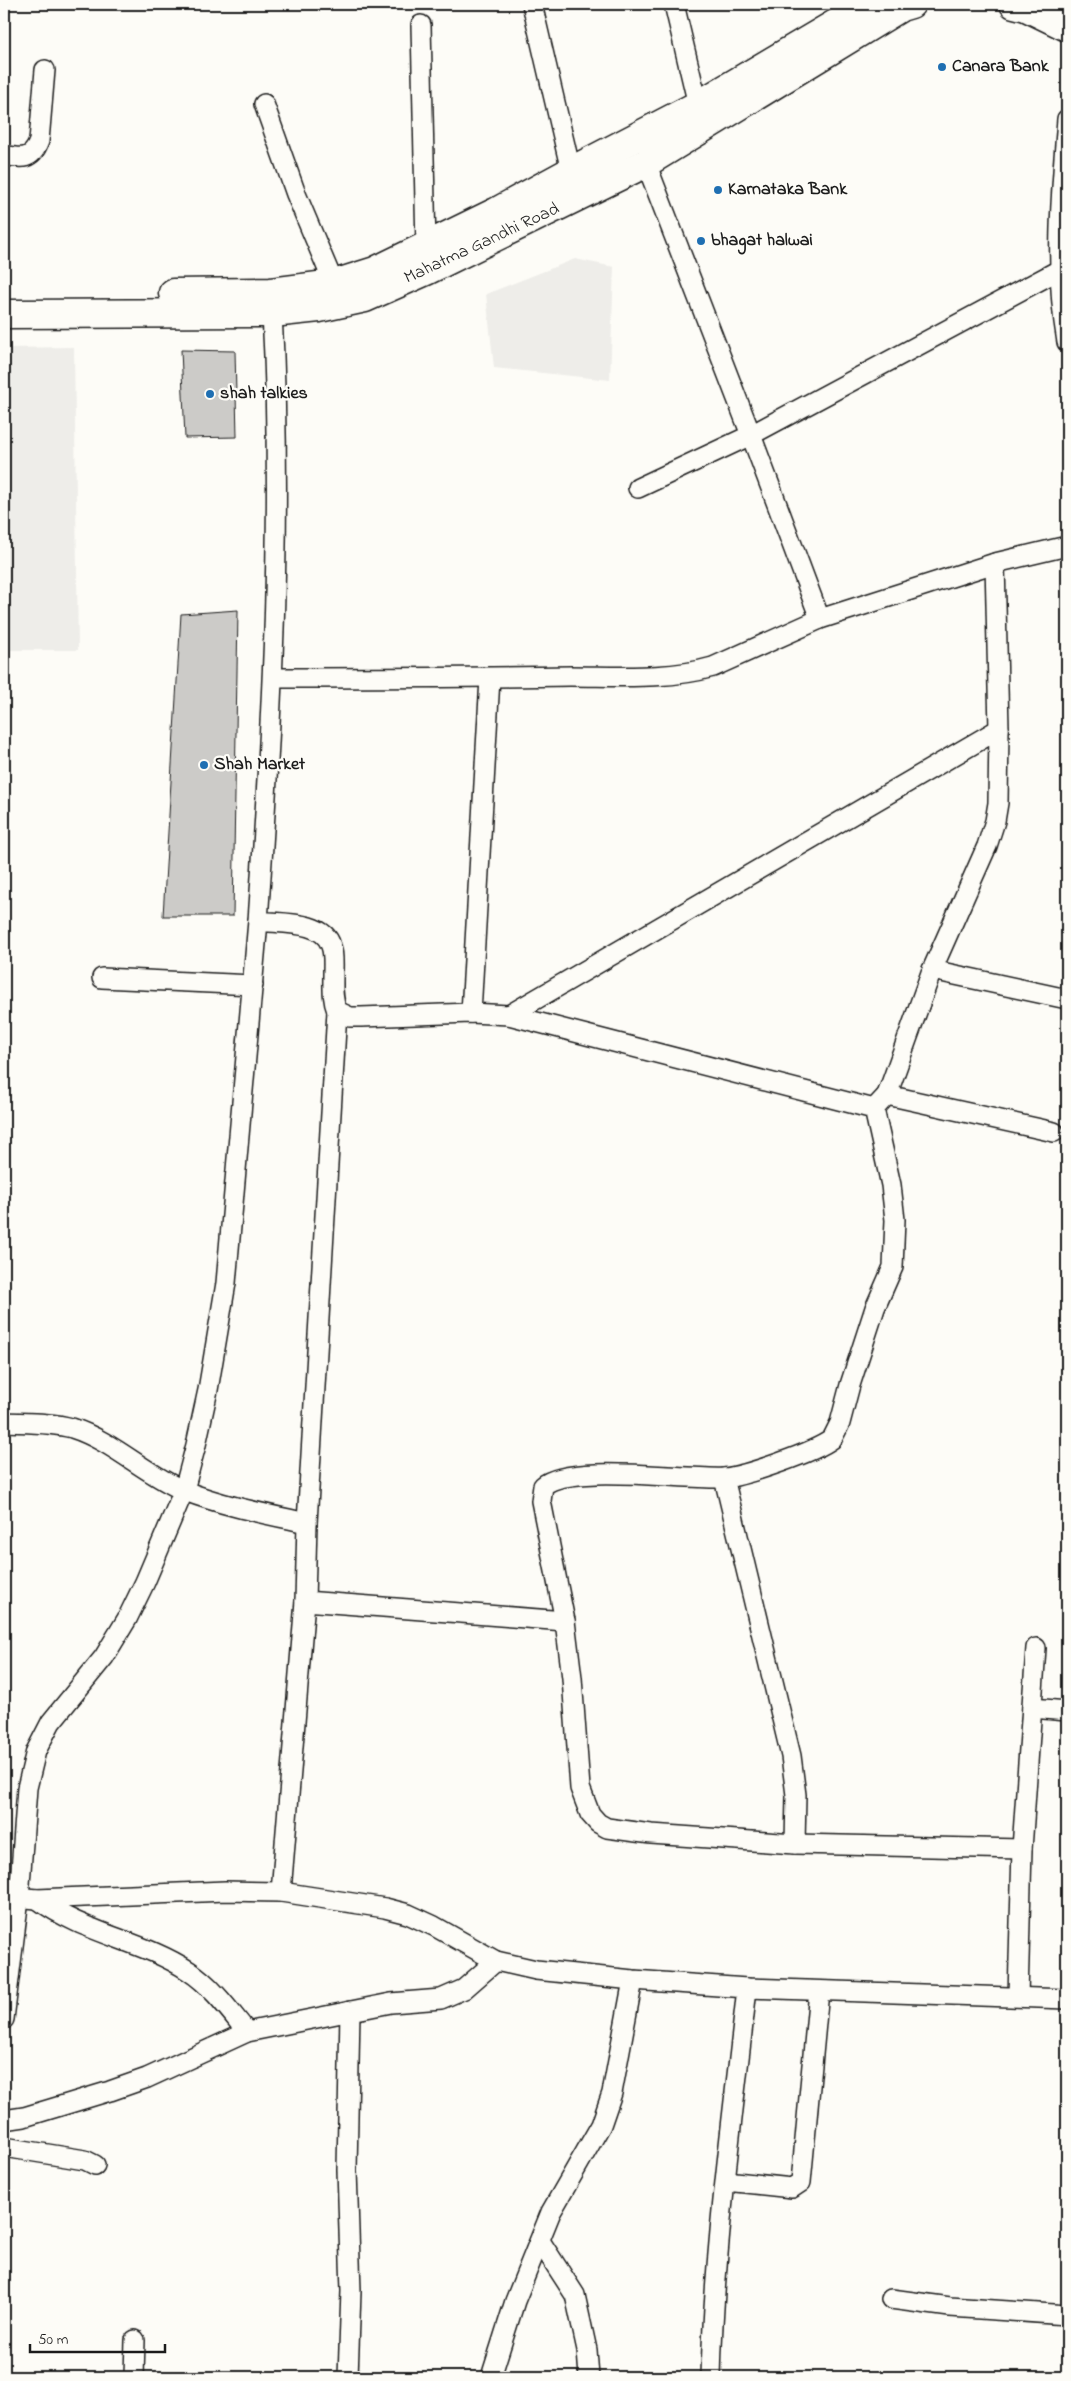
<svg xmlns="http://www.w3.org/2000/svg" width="1071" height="2381" font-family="'Indie Flower',sans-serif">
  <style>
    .built { fill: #eeede9 }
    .building { fill: #cccbc8; stroke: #1c1c1c }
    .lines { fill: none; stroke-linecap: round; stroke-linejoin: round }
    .street-casing { stroke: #1c1c1c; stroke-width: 22 }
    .highway-casing { stroke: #1c1c1c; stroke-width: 31 }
    .street { stroke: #fdfcf7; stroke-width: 19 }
    .highway { stroke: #fdfcf7; stroke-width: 28 }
    .poi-dot { fill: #1f6fb2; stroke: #fdfcf7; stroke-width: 2 }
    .labels { text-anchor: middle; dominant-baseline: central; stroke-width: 4.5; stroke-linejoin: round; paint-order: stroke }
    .poi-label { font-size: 18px; font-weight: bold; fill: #1c1c1c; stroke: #fdfcf7; text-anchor: start }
    .street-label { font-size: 18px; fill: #1c1c1c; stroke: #fdfcf7 }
  </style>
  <rect width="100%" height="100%" fill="#fdfcf7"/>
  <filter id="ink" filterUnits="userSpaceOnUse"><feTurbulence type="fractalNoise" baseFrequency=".02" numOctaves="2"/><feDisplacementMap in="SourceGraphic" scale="10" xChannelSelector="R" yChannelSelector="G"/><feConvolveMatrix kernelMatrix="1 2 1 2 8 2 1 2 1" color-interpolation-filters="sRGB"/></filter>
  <g filter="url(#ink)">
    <!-- built -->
    <g class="built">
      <polygon points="575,259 614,267 610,380 494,368 486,294"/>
      <polygon points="74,347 78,650 4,650 4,348"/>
    </g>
    <!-- building -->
    <g class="building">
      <polygon points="181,350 235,351 237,437 185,438"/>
      <polygon points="238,610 233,916 163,916 181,614"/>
    </g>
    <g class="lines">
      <defs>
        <g id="street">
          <polyline points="532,4 571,171"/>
          <polyline points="674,4 698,105"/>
          <polyline points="421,25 426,247"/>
          <polyline points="264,104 296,194 334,284"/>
          <path d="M1067,119C1061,195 1054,268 1067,342"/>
          <path d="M4,155C22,159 32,160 39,141L45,70"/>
          <polyline points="646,163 751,435 820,619"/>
          <path d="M272,313C283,516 272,719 258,921C280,924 324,920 331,946C334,954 333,964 333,973C333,987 332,999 337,1011L307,1523L305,1601L281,1892"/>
          <polyline points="638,488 751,435 1059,270"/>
          <path d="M273,678C372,678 471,678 570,676C617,676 668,680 713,667L820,619L995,563L1067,546"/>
          <polyline points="932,970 1067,999"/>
          <polyline points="102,978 253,985"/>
          <polyline points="337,1011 350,1017 361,1017 471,1013 509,1015 874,1109 887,1095 932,970 987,846 995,821 998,803 999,729 995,563"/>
          <polyline points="471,1013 490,678"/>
          <polyline points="509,1015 999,729"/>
          <polyline points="887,1095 1054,1132"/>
          <path d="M874,1109L891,1185L895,1220L893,1267L875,1308L850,1385L840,1423L832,1439C815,1452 745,1476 724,1478C685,1480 568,1463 543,1486L541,1501L565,1621L572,1678L580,1788L590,1814L598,1823L607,1828L651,1834L795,1844L1022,1849"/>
          <path d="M4,1422C26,1423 50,1422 72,1428C113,1441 146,1475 185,1491C224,1506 266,1514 307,1523"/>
          <polyline points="724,1478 791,1756 796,1795 795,1844"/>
          <polyline points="305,1601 565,1621"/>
          <polyline points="1032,1708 1067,1711"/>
          <polyline points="4,1896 37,1899 225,1891 281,1892 385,1908 408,1914 434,1926 496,1961 536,1970 633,1980 747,1988 1067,1999"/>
          <path d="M37,1899C84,1934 142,1940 189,1971C212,1986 230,2011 247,2032"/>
          <polyline points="1018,1996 1022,1849 1036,1648"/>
          <polyline points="4,2019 19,1898 27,1788 36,1751 51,1722 104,1657 127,1619 145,1582 184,1490 196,1445 208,1390 226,1283 258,921"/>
          <polyline points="4,2120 24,2117 110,2091 147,2078 247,2032 391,2003 441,1999 464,1989 496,1961"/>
          <polyline points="4,2147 85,2160 95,2165"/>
          <polyline points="726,2181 792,2188 801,2182 819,1991"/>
          <polyline points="540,2241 575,2295 587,2350 589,2377"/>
          <polyline points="891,2299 950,2307 1067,2315"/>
          <polyline points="134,2377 135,2340"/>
          <polyline points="348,2377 351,2291 347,2170 350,2011"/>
          <polyline points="491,2377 515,2301 551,2212 601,2125 612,2093 633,1980"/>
          <path d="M711,2377C714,2247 733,2117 747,1988"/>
        </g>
        <g id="highway">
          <polyline points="1014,4 1026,7 1067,27"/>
          <polyline points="173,293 271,292 334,284 375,271 496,212 571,171 698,105 869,4"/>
          <polyline points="4,314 272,313 319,308 365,298 426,271 646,163 901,7 911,4"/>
        </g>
      </defs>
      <!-- street casing -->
      <use href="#street" class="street-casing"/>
      <!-- highway casing -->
      <use href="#highway" class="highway-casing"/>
      <!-- street -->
      <use href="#street" class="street"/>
      <!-- highway -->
      <use href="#highway" class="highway"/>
    </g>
  </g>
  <!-- markers -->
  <g class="poi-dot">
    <circle cx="942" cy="67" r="5"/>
    <circle cx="718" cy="190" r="5"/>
    <circle cx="701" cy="241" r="5"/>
    <circle cx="210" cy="394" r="5"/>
    <circle cx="204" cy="765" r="5"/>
  </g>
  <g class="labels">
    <!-- poi labels -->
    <g class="poi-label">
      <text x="952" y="67">Canara Bank</text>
      <text x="728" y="190">Karnataka Bank</text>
      <text x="711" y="241">bhagat halwai</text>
      <text x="220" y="394">shah talkies</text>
      <text x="214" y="765">Shah Market</text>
    </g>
    <!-- street labels -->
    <g class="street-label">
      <text transform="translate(482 244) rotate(-25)">Mahatma Gandhi Road</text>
    </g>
  </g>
  <!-- margin -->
  <rect width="1071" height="2381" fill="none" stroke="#fdfcf7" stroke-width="20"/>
  <rect x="10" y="10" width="1051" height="2361" fill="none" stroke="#1c1c1c" stroke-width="2" filter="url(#ink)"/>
  <!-- scale -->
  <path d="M30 2344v8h135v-8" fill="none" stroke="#1c1c1c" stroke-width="2.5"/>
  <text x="38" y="2344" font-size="15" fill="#1c1c1c" stroke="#fdfcf7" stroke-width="4" paint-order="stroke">50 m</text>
</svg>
